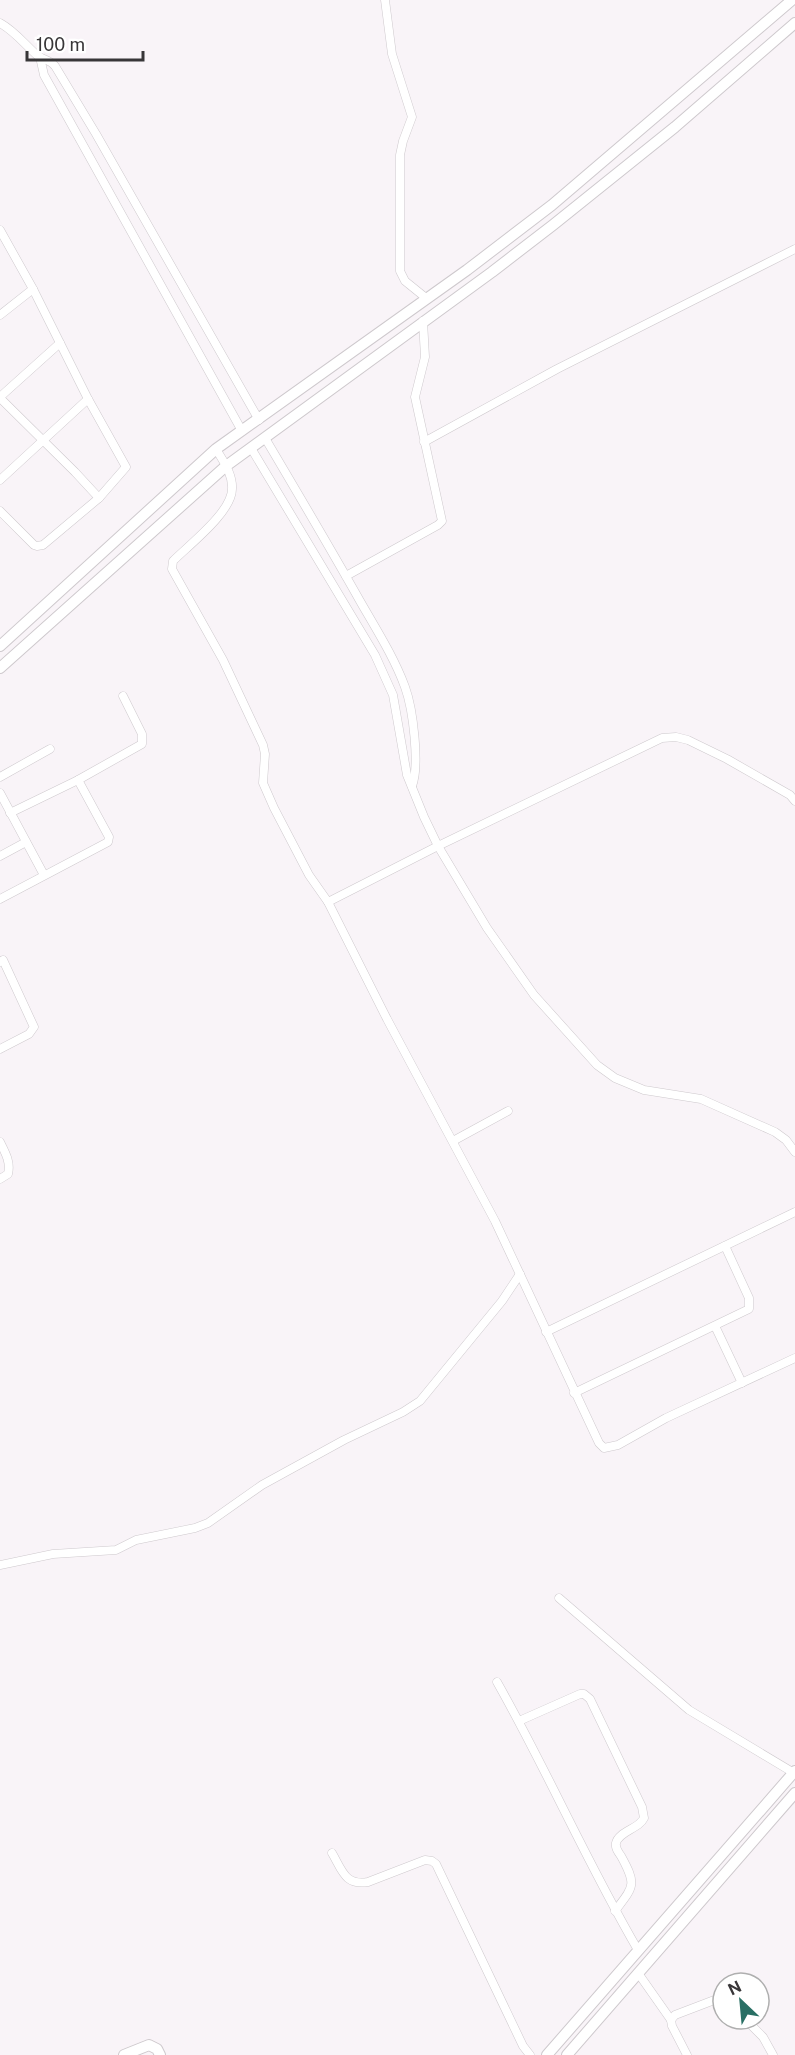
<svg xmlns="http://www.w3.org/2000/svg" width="795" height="2055" font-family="'Public Sans',sans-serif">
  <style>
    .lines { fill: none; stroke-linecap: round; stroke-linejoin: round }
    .minor-casing { stroke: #cec9cd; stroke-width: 9 }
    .tertiary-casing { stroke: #cec9cd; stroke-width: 12 }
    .minor { stroke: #fff; stroke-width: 8 }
    .tertiary { stroke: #fff; stroke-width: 10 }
  </style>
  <rect width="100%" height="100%" fill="#f9f4f8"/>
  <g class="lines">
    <defs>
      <g id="minor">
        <polyline points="385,0 392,54 412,117 403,141 400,155 400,271 405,281 426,298"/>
        <path d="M0,23C16,32 25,45 38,56C44,60 50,60 55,66L96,134L259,420"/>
        <polyline points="40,57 44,75 242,431"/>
        <polyline points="0,230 33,289 88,399 126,467 99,498 43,545 37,546 34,545 0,511"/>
        <polyline points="0,315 33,289"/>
        <polyline points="0,397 60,343"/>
        <polyline points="0,398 75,472 99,498"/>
        <path d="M265,438C297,492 329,546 360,601C376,629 394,657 405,687C413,709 420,765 412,786"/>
        <polyline points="424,442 557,369 795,249"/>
        <polyline points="251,448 375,655 393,695 407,775 424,817 438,846 487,928 534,995 597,1065 615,1078 644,1090 701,1099 775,1132 786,1140 795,1152"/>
        <path d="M216,449C223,461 233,474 232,489C232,512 189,545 173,561L172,569L223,660L263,745L265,754L263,783L274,808L309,875L328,902L387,1019L495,1221L599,1443L604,1448L618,1445L666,1418L795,1358"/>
        <polyline points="0,480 88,399"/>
        <polyline points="346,576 438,525 442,521 415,397 425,357 423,321"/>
        <polyline points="0,777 50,749"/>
        <polyline points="0,793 44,875"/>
        <polyline points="10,813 78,780 142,744 142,734 123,696"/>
        <polyline points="0,856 26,842"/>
        <polyline points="0,899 108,842 109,837 78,780"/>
        <polyline points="328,902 438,846 662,738 676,737 688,740 727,759 790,795 795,801"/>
        <polyline points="0,962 3,960 34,1027 29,1034 0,1049"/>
        <polyline points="453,1141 508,1111"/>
        <path d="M0,1142C5,1152 11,1162 8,1174L0,1179"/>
        <polyline points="715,1326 742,1383"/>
        <polyline points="546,1332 795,1212"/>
        <polyline points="574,1393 749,1309 749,1298 725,1246"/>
        <polyline points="0,1565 53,1554 116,1550 136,1540 195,1528 208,1523 262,1485 344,1440 403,1412 420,1401 502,1301 520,1274"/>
        <polyline points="559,1598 689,1710 794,1773"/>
        <path d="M497,1682C547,1770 587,1863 638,1950"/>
        <path d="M519,1721L580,1694H584L590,1699L642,1807L644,1818C639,1829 619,1831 616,1843C615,1848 618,1852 621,1856C637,1885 634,1886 615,1911"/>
        <path d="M332,1853C342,1870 345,1886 368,1882L425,1860L432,1861L436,1864L523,2046L530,2055"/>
        <polyline points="638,1973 671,2020"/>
        <polyline points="745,2019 763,2037 773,2055"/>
        <polyline points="687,2055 672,2026 671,2020 675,2015 717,1999 723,2001"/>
      </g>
      <g id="tertiary">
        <polyline points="0,646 216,449 467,270 552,205 792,0"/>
        <polyline points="0,668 226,466 492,272 553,225 675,127 795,23"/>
        <polyline points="124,2055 149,2045 157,2049 160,2055"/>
        <polyline points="547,2055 795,1771"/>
        <polyline points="567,2055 795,1793"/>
      </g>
    </defs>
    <!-- minor casing -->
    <use href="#minor" class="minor-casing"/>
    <!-- tertiary casing -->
    <use href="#tertiary" class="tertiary-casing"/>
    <!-- minor -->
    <use href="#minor" class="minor"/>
    <!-- tertiary -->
    <use href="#tertiary" class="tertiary"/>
  </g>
  <!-- north arrow -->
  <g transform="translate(741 2001) rotate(334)"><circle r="28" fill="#ffffff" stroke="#afafaf" stroke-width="1.5"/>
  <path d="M0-4.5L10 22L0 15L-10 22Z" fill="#296f64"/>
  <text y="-9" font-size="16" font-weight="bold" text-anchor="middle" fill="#383638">N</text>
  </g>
  <!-- scale -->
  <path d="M27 51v9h116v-9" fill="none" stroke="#383638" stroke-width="3"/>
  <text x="36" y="51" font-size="18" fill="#383638" stroke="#ffffff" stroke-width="4.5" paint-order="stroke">100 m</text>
</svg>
